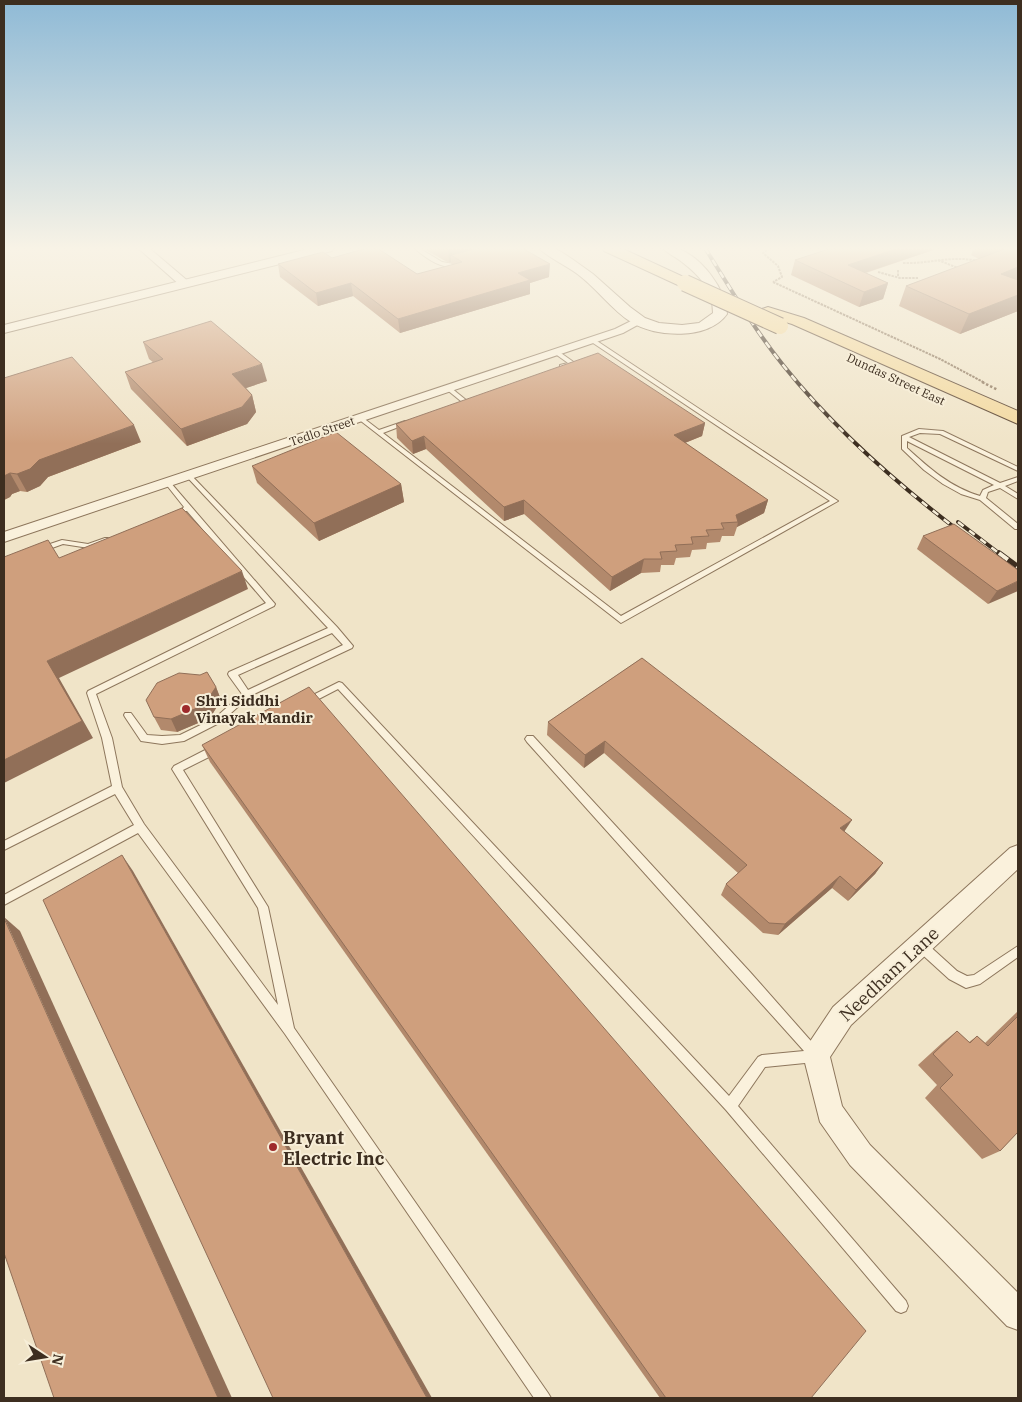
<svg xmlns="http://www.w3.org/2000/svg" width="1022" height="1402" font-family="'IBM Plex Serif',serif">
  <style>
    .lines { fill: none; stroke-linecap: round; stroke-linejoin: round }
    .service-casing { stroke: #8d765c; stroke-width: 2 }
    .minor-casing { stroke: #8d765c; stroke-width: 2 }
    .tertiary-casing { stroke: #8d765c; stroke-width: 2 }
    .primary-casing { stroke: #5b4430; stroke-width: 2 }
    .path-far1 { stroke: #8d765c; stroke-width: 2; stroke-dasharray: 2.5 1; stroke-linecap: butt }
    .path { stroke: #8d765c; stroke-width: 2.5; stroke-dasharray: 2.5 2; stroke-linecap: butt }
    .service { fill: #faf1dc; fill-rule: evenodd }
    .minor { fill: #faf1dc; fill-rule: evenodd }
    .tertiary { fill: #faf1dc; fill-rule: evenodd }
    .primary { fill: #f3d9a0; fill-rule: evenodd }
    .rail-far1-casing { stroke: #3d2e20; stroke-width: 4 }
    .rail-casing { stroke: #3d2e20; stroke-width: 5.5 }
    .rail-far1 { stroke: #f7eed8; stroke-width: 2.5; stroke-dasharray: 7; stroke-linecap: butt }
    .rail { stroke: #f7eed8; stroke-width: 4; stroke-dasharray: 11; stroke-linecap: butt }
    .primary-bridge-casing { stroke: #5b4430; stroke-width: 18; stroke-linecap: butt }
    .primary-bridge { stroke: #f3d9a0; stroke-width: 16 }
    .wall { fill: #b2896c }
    .shaded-wall { fill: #916f58 }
    .building { fill: #cf9f7d; stroke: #916f58 }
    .poi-dot { fill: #9e2a2b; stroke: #f7eed8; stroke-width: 2 }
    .labels { text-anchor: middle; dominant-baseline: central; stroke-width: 4; stroke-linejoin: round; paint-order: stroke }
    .far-street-label { font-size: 12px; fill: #3d2e20; stroke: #f7eed8 }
    .poi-label { font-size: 15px; font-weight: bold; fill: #3d2e20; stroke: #f7eed8; text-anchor: start }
    .near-street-label { font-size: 18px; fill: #3d2e20; stroke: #f7eed8 }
    .near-poi-label { font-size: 18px; font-weight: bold; fill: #3d2e20; stroke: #f7eed8; text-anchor: start }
  </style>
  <rect width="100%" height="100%" fill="#f0e4c8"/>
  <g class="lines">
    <defs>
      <g id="service">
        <path d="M414,248H419L442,262L460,265C444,272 426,258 414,248Z"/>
        <polygon points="590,339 594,339 838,501 621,623 357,418 362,417 379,430 405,421 409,421 409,423 383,433 621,616 830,501 590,341"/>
        <polygon points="554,351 558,351 575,363 560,367 560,365 568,363 554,353"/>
        <polygon points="446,387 450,387 466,400 466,402 462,402 446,389"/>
        <path d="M919,429L943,431L1018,467V471L1016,470L940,434L920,433L909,437L1000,483L1018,477V481L1005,486L1018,494V499L1000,488L988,492L986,498L1018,524V529H1015L980,500L961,494L943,484L924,470L902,449V436ZM907,441L994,485L983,490L980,496C950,487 929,468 907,448Z"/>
        <path d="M189,474L191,475L337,627L353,646L352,648L250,696L221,722L184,741L162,744L141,741L125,717L124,715L125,713H131L147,735L162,736L180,735L215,718L242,694L229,676L228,674L229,672L328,628L187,477V475ZM332,633L343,645L248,690L238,675Z"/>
        <polygon points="168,481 170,482 275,604 274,606 96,694 112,738 122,787 144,824 278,1005 258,908 172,769 174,766 213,746 219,746 221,749 219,752 183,770 268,907 294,1028 548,1393 551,1398 534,1398 285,1034 138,833 4,905 4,895 134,825 115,794 4,850 4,841 112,786 102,738 87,693 88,691 266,603 187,511 183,511 182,509 184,507 165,483"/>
        <polygon points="105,538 108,538 108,542 89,548 63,544 41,552 37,550 38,548 62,540 88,544"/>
        <polygon points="339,682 342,683 729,1096 758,1057 762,1055 804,1051 527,742 525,739 527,736 533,736 750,972 818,1049 821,1056 819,1060 815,1062 765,1067 738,1106 906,1301 908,1306 906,1311 901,1313 896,1311 726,1110 338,689 311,703 305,703 304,701 305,699"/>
        <polygon points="920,940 924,941 957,971 967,976 974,975 1018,946 1018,957 980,984 966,988 949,979 916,949 914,945 916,941"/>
      </g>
      <g id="minor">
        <polygon points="138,248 149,248 189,282 190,284 189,286 181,286"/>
        <polygon points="639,317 643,318 645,320 643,322 623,333 4,542 4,532 615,329"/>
        <polygon points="1018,845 1018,869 851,1025 830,1057 842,1106 870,1145 1018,1293 1018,1330 1007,1326 850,1165 820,1122 803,1055 807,1046 833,1007 1010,848"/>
      </g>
      <g id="tertiary">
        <polygon points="312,248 334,248 332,251 4,333 4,325"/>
        <path d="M539,248H555L572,259L593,274L630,307L645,318L659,323L682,325L699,323L713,313C713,290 699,275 682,262C676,257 668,254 663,248C668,248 674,247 679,249C702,258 726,289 727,314C709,340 656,338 631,322C612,310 598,290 580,276C569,267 547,257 539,248Z"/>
      </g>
      <g id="primary">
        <polygon points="602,248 621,248 690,280 693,283 690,286 680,286 604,251"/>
        <polygon points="768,307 804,318 1018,411 1018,424 792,324 762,315 760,312 762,309"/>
      </g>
    </defs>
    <!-- service casing -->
    <use href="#service" class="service-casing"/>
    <!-- minor casing -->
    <use href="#minor" class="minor-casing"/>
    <!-- tertiary casing -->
    <use href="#tertiary" class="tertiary-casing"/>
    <!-- primary casing -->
    <use href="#primary" class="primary-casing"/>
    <!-- path-far1 -->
    <g class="path-far1">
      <polyline points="770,248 763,253 778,266 782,277 773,282"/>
      <polyline points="938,260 958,268"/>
      <path d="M903,263C929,264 952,255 978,261"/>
      <polyline points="898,270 898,277"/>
      <polyline points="878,272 900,278 918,278"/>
      <polyline points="773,282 940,359 985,383"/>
    </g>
    <!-- path -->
    <polyline class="path" points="982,382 998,390"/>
    <!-- service -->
    <use href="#service" class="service"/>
    <!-- minor -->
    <use href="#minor" class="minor"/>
    <!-- tertiary -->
    <use href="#tertiary" class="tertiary"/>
    <!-- primary -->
    <use href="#primary" class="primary"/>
    <defs>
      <g id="rail-far1">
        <path d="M705,248C730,288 754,329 783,365C835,430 897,484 963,534"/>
        <polyline points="958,522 1000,554"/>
      </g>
      <polyline id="rail" points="999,553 1018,567"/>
    </defs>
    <!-- rail-far1 casing -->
    <use href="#rail-far1" class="rail-far1-casing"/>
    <!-- rail casing -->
    <use href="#rail" class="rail-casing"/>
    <!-- rail-far1 -->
    <use href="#rail-far1" class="rail-far1"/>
    <!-- rail -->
    <use href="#rail" class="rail"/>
    <defs>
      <polyline id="primary-bridge" points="685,283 780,326"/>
    </defs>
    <!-- primary-bridge casing -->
    <use href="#primary-bridge" class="primary-bridge-casing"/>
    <!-- primary-bridge -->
    <use href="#primary-bridge" class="primary-bridge"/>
  </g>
  <!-- wall -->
  <g class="wall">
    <polygon points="422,248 522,248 549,277 530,283 530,294 400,333 353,296 318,306 280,277 278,264 332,258 417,274 452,265 451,262 449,263"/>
    <polygon points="939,248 866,273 888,283 883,299 859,307 791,275 795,260"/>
    <polygon points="974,248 1018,248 1018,311 960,334 899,306 906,286 979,259 971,255"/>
    <polygon points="143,342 267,381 246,388 252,395 256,412 247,424 187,446 131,389 125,372 154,363 149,359"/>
    <polygon points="4,378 141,442 48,477 40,486 27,492 20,491 12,494 10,497 4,500"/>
    <polygon points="705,423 702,436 685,443 768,500 764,513 737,527 734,536 722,536 720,542 707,543 706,549 692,550 690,557 676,558 674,565 661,565 660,572 641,573 610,591 524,514 504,521 426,449 413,454 397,438 396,424"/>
    <polygon points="252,466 401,484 404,502 319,541 257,483"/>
    <polygon points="923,536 1018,570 988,604 917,549"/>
    <polygon points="642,658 845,832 883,863 875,874 848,901 832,888 778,935 763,933 721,895 726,884 738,873 604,753 584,768 547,735 548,722"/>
    <polygon points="216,687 221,700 210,718 177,732 161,730 154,717"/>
    <polygon points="202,745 811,1398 660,1398 210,762"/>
    <polygon points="1018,1011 1018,1132 1000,1151 982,1159 925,1098 937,1085 918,1065 942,1043 957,1031 969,1042 977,1036 985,1043"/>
  </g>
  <!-- shaded-wall -->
  <g class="shaded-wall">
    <polygon points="448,248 501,248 451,255 451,262 449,263"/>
    <polygon points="899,248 939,248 843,280 848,265"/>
    <polygon points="550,264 549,277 530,283 530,294 400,333 398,319 518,273"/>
    <polygon points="1018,267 1018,283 1001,274"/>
    <polygon points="351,283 353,296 318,306 316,293"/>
    <polygon points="888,283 883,299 859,307 864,292"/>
    <polygon points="1018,295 1018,311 960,334 969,314"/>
    <polygon points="262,364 267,381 237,391 232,374"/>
    <polygon points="252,395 256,412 247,424 187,446 181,429"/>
    <polygon points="705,423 702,436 672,448 674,435"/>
    <polygon points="134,425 141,442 48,477 40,486 27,492 17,474 39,460"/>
    <polygon points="424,436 426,449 413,454 412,441"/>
    <polygon points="10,473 20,491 12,494 10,497 4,500 4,476"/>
    <polygon points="401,484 404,502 319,541 314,523"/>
    <polygon points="524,500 524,514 504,521 504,507"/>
    <polygon points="768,500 764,513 737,527 738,522 736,515"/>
    <polygon points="644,559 641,573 610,591 612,577"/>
    <polygon points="242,571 248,589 59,678 93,738 4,783 4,760 47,661"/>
    <polygon points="1018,581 1018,591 988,604 997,591"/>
    <polygon points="216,687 221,700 210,718 177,732 171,719"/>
    <polygon points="605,741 604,753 584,768 585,755"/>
    <polygon points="852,820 844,832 840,828"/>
    <polygon points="122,855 133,871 432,1398 427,1398"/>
    <polygon points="883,863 875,874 848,901 856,890"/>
    <polygon points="840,876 832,888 778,935 785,924"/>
    <polygon points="4,917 20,931 232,1398 218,1398"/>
  </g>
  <!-- building -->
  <g class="building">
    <polygon points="367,248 377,248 417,274 462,262 451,255 478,248 522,248 550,264 518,273 530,280 398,319 351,283 316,293 278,264 323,252 332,258"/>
    <polygon points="832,248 899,248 848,265 888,283 864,292 795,260"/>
    <polygon points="1007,248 1018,248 1018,267 1001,274 1018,280 1018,295 969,314 906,286"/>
    <polygon points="211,321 262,364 232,374 252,395 242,407 181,429 125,372 163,359 143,342"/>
    <polygon points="598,353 705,423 674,435 768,500 736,515 738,522 721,523 724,529 706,530 709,536 691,537 693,544 675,545 677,551 660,552 662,559 644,559 612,577 524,500 504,507 424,436 412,441 396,424"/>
    <polygon points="72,357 134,425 39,460 30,469 17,474 10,473 4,476 4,378"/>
    <polygon points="336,432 401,484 314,523 252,466"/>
    <polygon points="182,508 242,571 47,661 82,721 4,760 4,557 48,540 59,558"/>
    <polygon points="954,524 1018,570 1018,581 997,591 923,536"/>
    <polygon points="642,658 852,820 840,828 883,863 856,890 840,876 785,924 769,923 726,884 747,865 605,741 585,755 548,722"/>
    <polygon points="207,672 216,687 204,705 171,719 154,717 146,700 157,683 179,673 200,675"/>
    <polygon points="309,687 866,1331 811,1398 666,1398 202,745"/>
    <polygon points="122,855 427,1398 273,1398 43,900"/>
    <polygon points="4,918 218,1398 54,1398 4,1253"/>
    <polygon points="1018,1016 1018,1132 1000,1151 940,1088 953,1075 933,1054 957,1031 970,1043 977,1036 988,1046"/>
  </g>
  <!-- sky -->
  <linearGradient id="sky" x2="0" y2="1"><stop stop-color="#8fbad6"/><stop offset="0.56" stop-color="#f8f3e6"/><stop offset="1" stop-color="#f8f3e6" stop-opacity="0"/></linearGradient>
  <rect width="1022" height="444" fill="url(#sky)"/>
  <!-- markers -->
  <g class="poi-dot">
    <circle cx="186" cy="709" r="5"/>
    <circle cx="273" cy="1147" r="5"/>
  </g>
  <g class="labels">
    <!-- far-street labels -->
    <g class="far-street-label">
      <text transform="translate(896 379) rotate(25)">Dundas Street East</text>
      <text transform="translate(322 431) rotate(-19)">Tedlo Street</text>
    </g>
    <!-- poi labels -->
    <g class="poi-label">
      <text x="196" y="700">Shri Siddhi<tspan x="196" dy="17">Vinayak Mandir</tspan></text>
    </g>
    <!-- near-street labels -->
    <g class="near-street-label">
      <text transform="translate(889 974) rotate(-43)">Needham Lane</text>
    </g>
    <!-- near-poi labels -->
    <g class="near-poi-label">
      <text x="283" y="1137">Bryant<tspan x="283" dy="21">Electric Inc</tspan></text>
    </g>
  </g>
  <!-- border -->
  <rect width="1022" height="1402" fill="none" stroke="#3d2e20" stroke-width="10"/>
  <!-- north arrow -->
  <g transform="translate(45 1357) rotate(102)" stroke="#f7eed8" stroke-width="4" paint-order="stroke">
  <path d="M0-4L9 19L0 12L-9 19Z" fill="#3d2e20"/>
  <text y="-8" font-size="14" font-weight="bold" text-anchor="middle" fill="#3d2e20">N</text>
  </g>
</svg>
